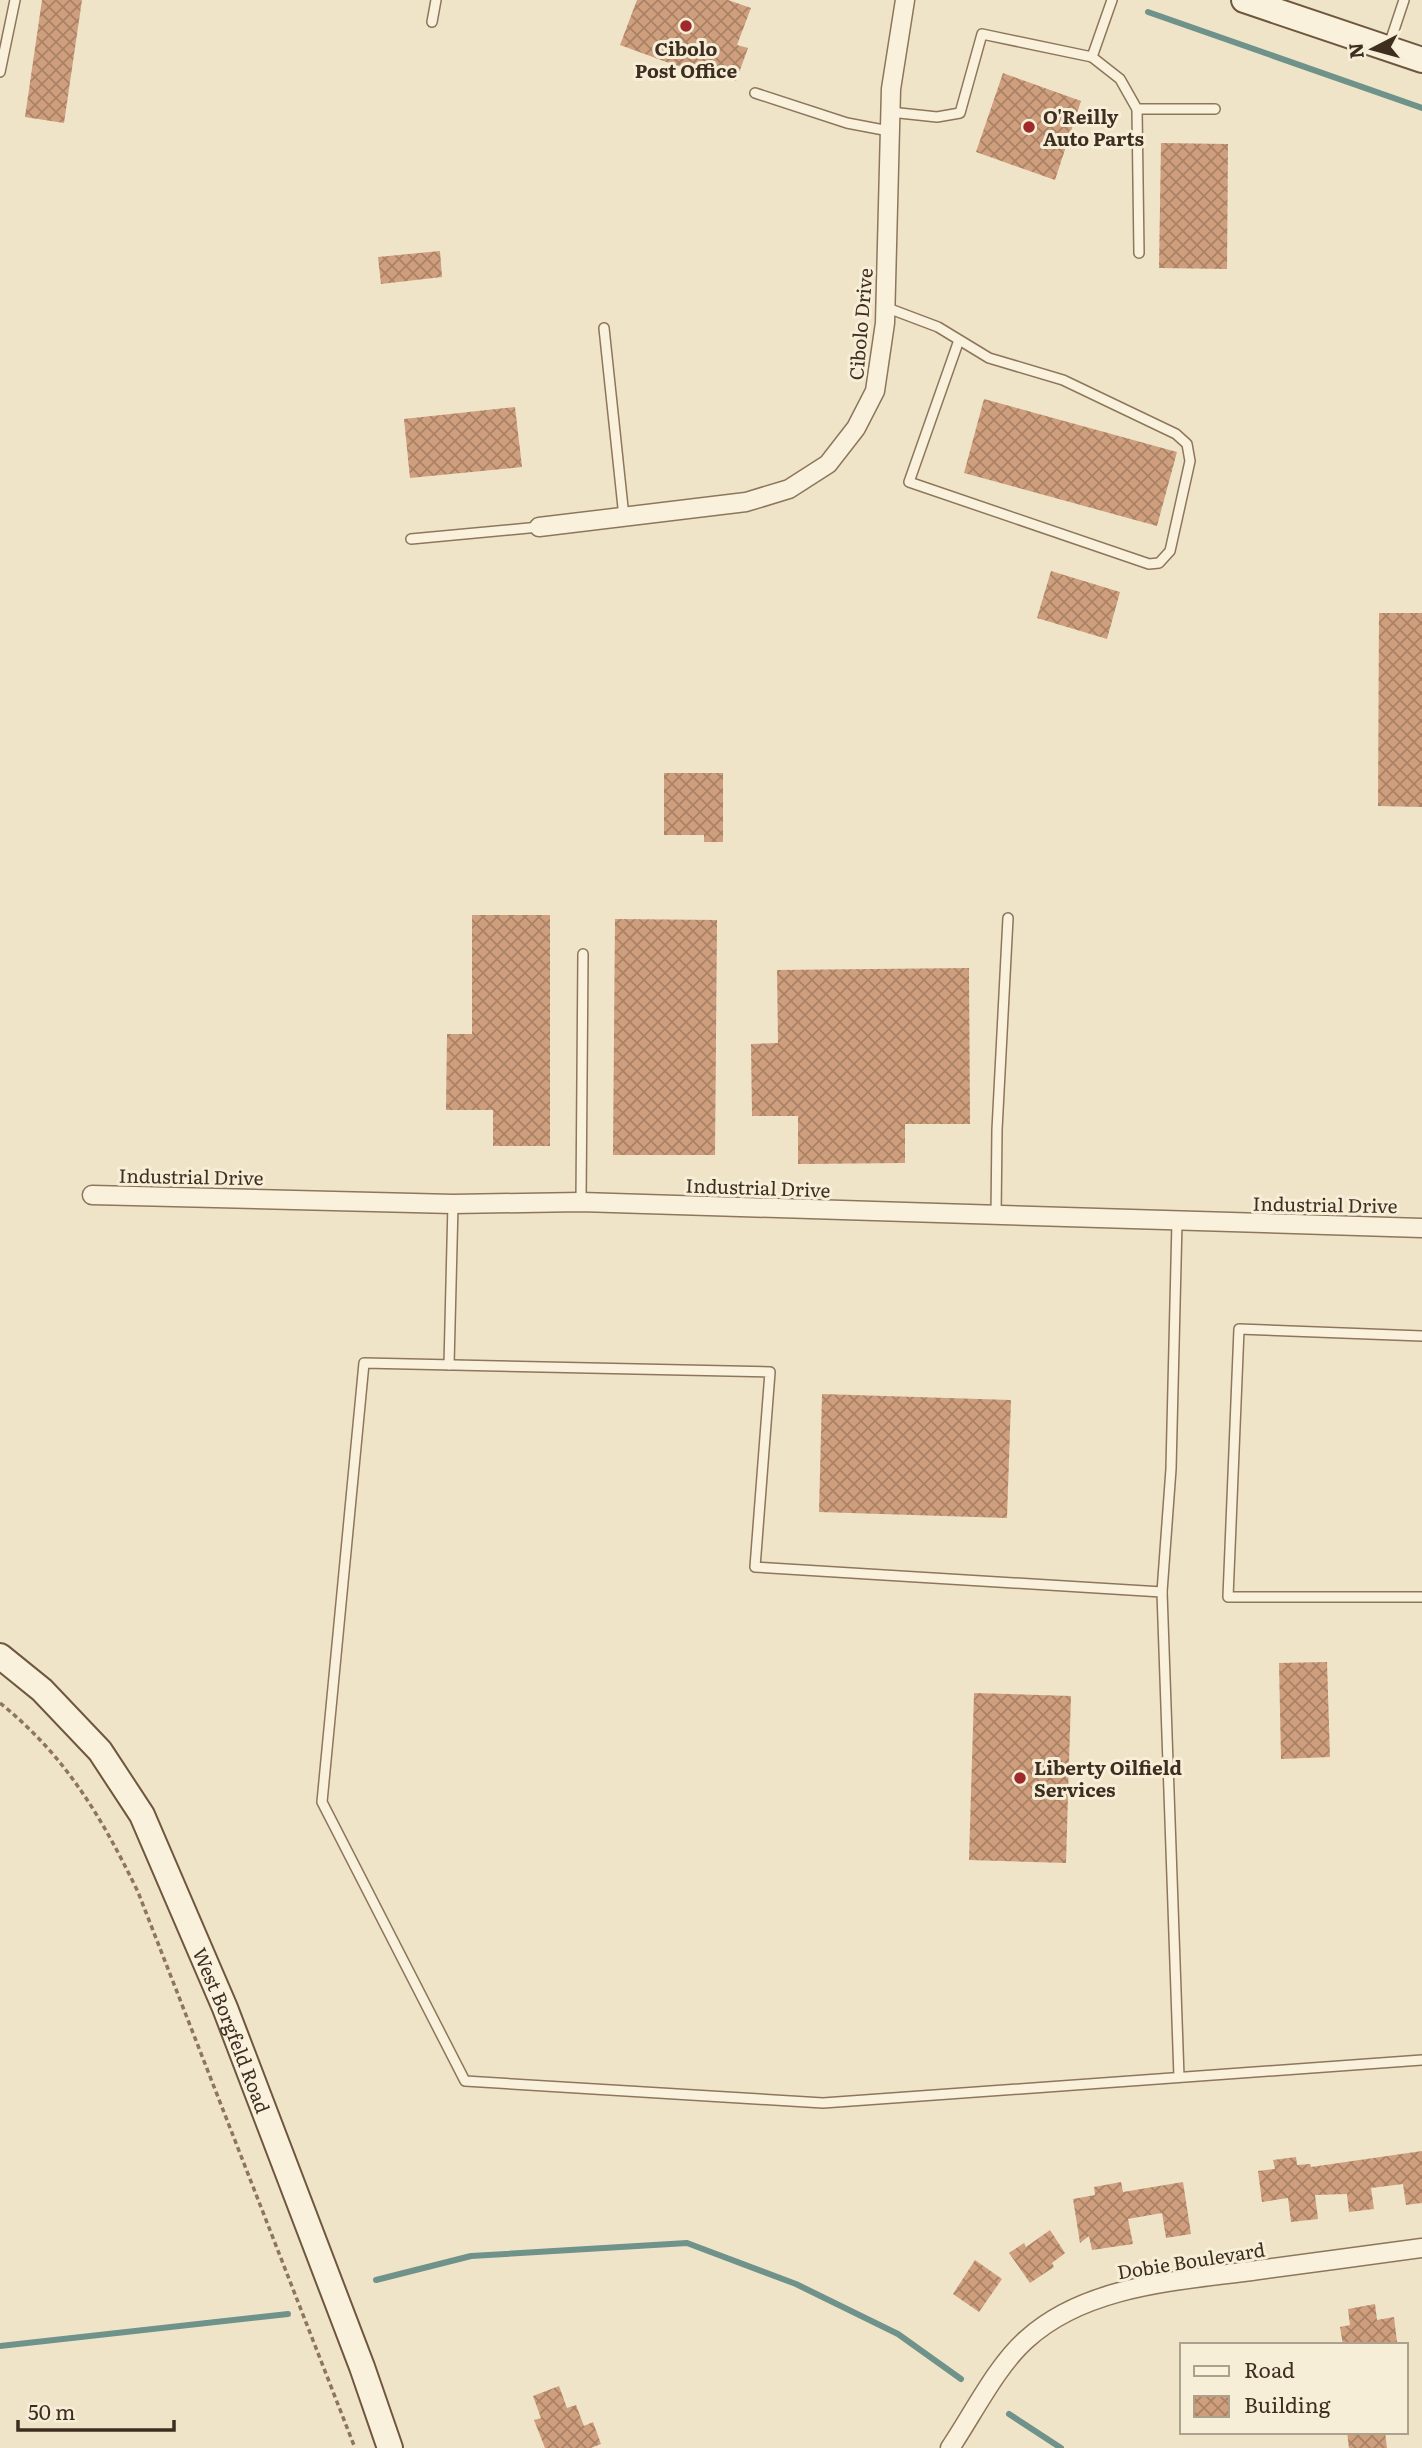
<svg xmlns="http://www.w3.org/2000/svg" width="1422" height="2448" font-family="Literata,serif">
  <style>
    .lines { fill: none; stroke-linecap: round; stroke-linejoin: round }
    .stream { stroke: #6f938a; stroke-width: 6 }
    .building { fill: url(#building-cross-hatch) }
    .lane-casing { stroke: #8d765c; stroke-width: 12 }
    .street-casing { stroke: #8d765c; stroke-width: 21 }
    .secondary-casing { stroke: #6f573f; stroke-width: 28 }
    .path { stroke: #8d765c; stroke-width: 3.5; stroke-dasharray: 5 3.5; stroke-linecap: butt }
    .lane { stroke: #faf1dc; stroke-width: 9 }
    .street { stroke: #faf1dc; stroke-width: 18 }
    .secondary { stroke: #faf1dc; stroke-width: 24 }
    .poi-dot { fill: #9e2a2b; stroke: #f7eed8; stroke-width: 2.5 }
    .labels { text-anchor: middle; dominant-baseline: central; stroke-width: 6; stroke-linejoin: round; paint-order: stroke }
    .poi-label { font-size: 19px; font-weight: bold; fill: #3d2e20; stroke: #f7eed8; text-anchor: start }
    .street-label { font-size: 19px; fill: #3d2e20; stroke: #f7eed8 }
  </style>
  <defs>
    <pattern id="building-cross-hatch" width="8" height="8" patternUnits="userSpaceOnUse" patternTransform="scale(1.75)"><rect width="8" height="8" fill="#cf9f7d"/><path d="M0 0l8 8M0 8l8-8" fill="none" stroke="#a98266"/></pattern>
  </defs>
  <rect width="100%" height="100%" fill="#f0e4c8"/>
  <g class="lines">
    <!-- stream -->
    <g class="stream">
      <polyline points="1148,12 1422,108"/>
      <polyline points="376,2280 471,2256 687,2243 796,2284 898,2334 961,2379"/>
      <polyline points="0,2346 288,2314"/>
      <polyline points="1009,2414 1061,2448"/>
    </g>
  </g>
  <!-- building -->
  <g class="building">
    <polygon points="42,0 82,0 64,123 25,117"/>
    <polygon points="637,0 728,0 751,8 737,45 748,48 736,81 717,74 713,79 620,45"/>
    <polygon points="1003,73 1081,101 1055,180 976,152"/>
    <polygon points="1161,143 1228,144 1227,269 1159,268"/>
    <polygon points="440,251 442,277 381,284 378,257"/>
    <polygon points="984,399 1177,452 1157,526 964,473"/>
    <polygon points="515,407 522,467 410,478 404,419"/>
    <polygon points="1051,571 1120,592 1107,639 1037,618"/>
    <polygon points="1379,613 1422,613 1422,807 1378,806"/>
    <polygon points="664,773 723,773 723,842 704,842 704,835 664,835"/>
    <polygon points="472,915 550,915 550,1146 493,1146 493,1110 446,1110 447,1034 472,1034"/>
    <polygon points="615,919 717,920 715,1155 613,1155"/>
    <polygon points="969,968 970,1124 905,1124 905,1163 798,1164 798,1116 752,1116 751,1044 778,1043 777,970"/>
    <polygon points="822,1394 1011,1400 1007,1518 819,1512"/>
    <polygon points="1327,1662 1330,1757 1281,1759 1279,1663"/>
    <polygon points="974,1693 1071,1696 1066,1863 969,1860"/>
    <polygon points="1422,2151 1422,2203 1406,2205 1403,2184 1371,2188 1374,2209 1349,2212 1347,2194 1315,2195 1318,2219 1291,2222 1288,2198 1262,2202 1258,2171 1275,2169 1273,2160 1296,2157 1297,2165 1310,2164 1311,2167"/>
    <polygon points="1121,2182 1123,2192 1183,2182 1191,2234 1166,2238 1162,2213 1128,2219 1133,2244 1092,2250 1089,2236 1080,2243 1073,2199 1095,2195 1094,2187"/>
    <polygon points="1050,2230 1065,2253 1052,2263 1054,2267 1030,2283 1009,2253 1024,2243 1026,2247"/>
    <polygon points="975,2260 1002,2279 979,2312 953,2294"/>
    <polygon points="1375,2304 1377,2320 1394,2317 1397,2342 1343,2345 1340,2327 1350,2325 1348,2309"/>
    <polygon points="559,2386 567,2408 576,2405 584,2426 593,2422 601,2444 591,2448 545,2448 534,2420 541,2418 533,2396"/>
    <polygon points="1347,2432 1385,2432 1387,2448 1349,2448"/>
  </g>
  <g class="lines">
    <defs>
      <g id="lane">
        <polyline points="1112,0 1092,57 1120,79 1137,109 1215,109"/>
        <polyline points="432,22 436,0"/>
        <polyline points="1388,48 1404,0"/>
        <polyline points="0,72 15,0"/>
        <polyline points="755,93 847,123 889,131"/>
        <polyline points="1137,109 1139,253"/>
        <polyline points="890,112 937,117 960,113 982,34 1092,57"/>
        <polyline points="885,307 938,327 989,358 1063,380 1176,434 1187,444 1190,461 1170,551 1159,563 1149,564 909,482 959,340"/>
        <polyline points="604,328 624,517"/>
        <polyline points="411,539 539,527"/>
        <polyline points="581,1202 583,954"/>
        <polyline points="996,1216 997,1130 1008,918"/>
        <polyline points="1177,1222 1171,1469 1162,1592 755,1567 770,1372 364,1363 322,1802 465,2081 823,2103 1422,2060"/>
        <polyline points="1422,1336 1239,1329 1228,1597 1422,1597"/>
        <polyline points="449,1365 453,1204"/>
        <polyline points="1162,1592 1179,2077"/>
      </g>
      <g id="street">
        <polyline points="539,527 746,502 789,489 828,464 856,428 875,391 885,323 891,89 905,0"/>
        <polyline points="92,1195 453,1204 581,1202 1422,1228"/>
        <path d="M950,2448C973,2414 997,2365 1027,2339C1088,2284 1181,2281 1258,2270C1313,2263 1367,2255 1422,2248"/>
      </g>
      <g id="secondary">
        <polyline points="1244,0 1422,60"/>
        <path id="s1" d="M0,1656L42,1690L100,1751L142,1815L225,2008L362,2367L390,2448"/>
      </g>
    </defs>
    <!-- lane casing -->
    <use href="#lane" class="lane-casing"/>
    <!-- street casing -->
    <use href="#street" class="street-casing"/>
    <!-- secondary casing -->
    <use href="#secondary" class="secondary-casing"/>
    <!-- path -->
    <path class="path" d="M0,1703C66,1756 102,1818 138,1892L355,2448"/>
    <!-- lane -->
    <use href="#lane" class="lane"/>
    <!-- street -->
    <use href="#street" class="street"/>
    <!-- secondary -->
    <use href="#secondary" class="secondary"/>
  </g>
  <!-- markers -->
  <g class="poi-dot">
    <circle cx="686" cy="26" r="7"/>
    <circle cx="1029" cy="127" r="7"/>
    <circle cx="1020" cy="1778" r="7"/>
  </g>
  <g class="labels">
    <!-- poi labels -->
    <g class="poi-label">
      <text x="686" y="48" text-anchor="middle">Cibolo<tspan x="686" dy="22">Post Office</tspan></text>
      <text x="1043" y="116">O'Reilly<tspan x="1043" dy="22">Auto Parts</tspan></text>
      <text x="1034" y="1767">Liberty Oilfield<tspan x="1034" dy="22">Services</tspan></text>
    </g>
    <!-- street labels -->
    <g class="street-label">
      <text transform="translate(860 324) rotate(-85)">Cibolo Drive</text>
      <text transform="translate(191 1176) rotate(1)">Industrial Drive</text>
      <text transform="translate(758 1187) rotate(2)">Industrial Drive</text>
      <text transform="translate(1325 1204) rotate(1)">Industrial Drive</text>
      <text stroke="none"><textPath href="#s1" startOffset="448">West Borgfeld Road</textPath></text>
      <text transform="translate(1191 2260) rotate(-9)">Dobie Boulevard</text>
    </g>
  </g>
  <!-- legend -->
  <rect x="1180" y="2343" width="228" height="91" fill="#f7eed8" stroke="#ada18e" stroke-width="2"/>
  <rect x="1194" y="2366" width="35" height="10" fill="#faf1dc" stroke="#ada18e" stroke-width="2"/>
  <text x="1244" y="2378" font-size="21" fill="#3d2e20">Road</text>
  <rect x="1194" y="2396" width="35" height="21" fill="url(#building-cross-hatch)" stroke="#ada18e" stroke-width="2"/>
  <text x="1244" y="2413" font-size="21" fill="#3d2e20">Building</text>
  <!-- north arrow -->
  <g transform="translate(1373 49) rotate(264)" stroke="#f7eed8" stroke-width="5" paint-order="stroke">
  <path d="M0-5L12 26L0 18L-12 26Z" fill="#3d2e20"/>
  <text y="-10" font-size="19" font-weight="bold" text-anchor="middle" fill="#3d2e20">N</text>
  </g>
  <!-- scale -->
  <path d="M18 2420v10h156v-10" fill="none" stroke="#3d2e20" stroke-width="3.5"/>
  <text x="28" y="2420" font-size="21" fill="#3d2e20" stroke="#f7eed8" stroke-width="5" paint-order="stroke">50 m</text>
</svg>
